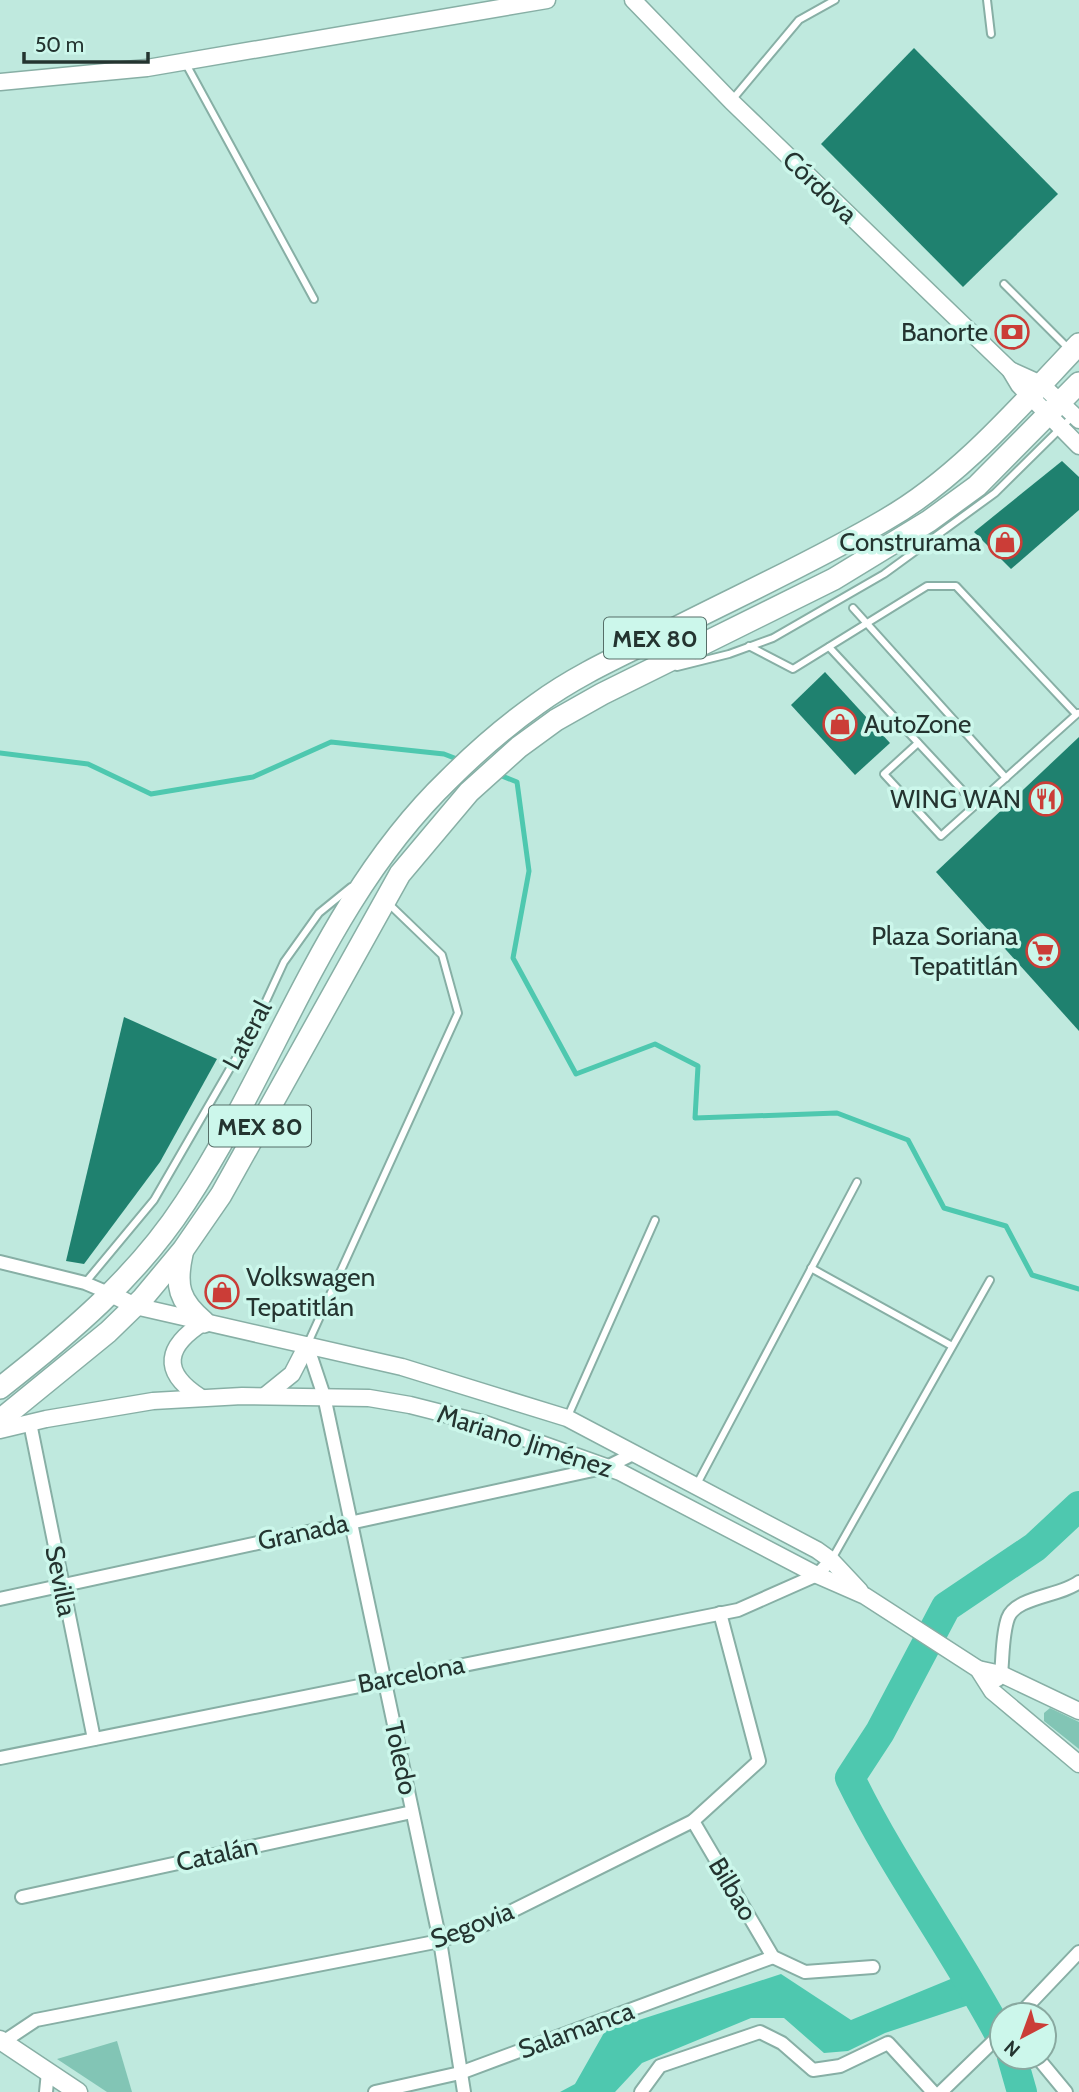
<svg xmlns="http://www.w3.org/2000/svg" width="1079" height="2092" font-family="Cabin,sans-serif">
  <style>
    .green { fill: #82c5b5 }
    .water { fill: #4ec8af }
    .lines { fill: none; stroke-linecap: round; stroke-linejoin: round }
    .stream { stroke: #4ec8af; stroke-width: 5 }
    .river { stroke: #4ec8af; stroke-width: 30 }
    .building { fill: #1f816f }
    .service-casing { stroke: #87afa5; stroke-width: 10 }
    .minor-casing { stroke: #87afa5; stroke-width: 16 }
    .tertiary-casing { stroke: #87afa5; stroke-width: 19 }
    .secondary-casing { stroke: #87afa5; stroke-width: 21 }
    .primary-casing { stroke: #87afa5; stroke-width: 24 }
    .service { stroke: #fff; stroke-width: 6 }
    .minor { stroke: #fff; stroke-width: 12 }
    .tertiary { stroke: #fff; stroke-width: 16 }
    .secondary { stroke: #fff; stroke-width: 18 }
    .primary { stroke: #fff; stroke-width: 21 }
    .labels { text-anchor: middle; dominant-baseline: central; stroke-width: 7; stroke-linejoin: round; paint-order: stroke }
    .shield { fill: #ccf7eb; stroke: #566e68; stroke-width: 2 }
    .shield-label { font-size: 24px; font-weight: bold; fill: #243430 }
    .street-label { font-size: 26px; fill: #243430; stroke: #ccf7eb }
    .poi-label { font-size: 26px; fill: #243430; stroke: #ccf7eb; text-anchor: end }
  </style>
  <rect width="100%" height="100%" fill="#bfe9de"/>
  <!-- green -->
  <g class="green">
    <polygon points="1050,1708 1079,1722 1079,1749 1044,1721 1044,1713"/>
    <polygon points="117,2041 132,2092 107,2092 57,2059"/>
  </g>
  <!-- water -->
  <polygon class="water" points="781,1974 851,2020 958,1976 969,2005 885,2033 848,2051 824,2053 784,2018 751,2018 642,2063 615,2092 560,2092 575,2084 605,2031"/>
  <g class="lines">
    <!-- stream -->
    <g class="stream">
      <polyline points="0,753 88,764 151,794 253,777 331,742 444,754 462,761"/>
      <polyline points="497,774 517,782 529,871 513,958 576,1074 655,1044 698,1066 695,1118 837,1113 908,1140 944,1208 1006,1226 1032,1275 1079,1289"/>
    </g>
    <!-- river -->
    <g class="river">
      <path d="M1002,2039C955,1950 894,1869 850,1778L880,1732L946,1607L1035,1547L1079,1506"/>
      <polyline points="1012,2057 1022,2092"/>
    </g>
  </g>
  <!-- building -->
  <g class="building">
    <polygon points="914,48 1058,194 963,287 821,144"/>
    <polygon points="1010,315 1029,334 1014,350 995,331"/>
    <polygon points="1062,461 1079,477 1079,510 1011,569 974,532"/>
    <polygon points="825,672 890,743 855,775 791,705"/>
    <polygon points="1079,737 1079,1031 936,872"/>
    <polygon points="124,1017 217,1059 160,1162 84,1264 66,1261"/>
  </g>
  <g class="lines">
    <defs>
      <g id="service">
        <polyline points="987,0 991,34"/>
        <polyline points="186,64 314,299"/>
        <polyline points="732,100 799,20 835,0"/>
        <polyline points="1004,284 1068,348"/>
        <polyline points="853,608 1006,778"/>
        <polyline points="749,646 793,669 927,586 956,586 1076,714"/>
        <polyline points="829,647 975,804"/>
        <polyline points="677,667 729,654 773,638 884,574 995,493 1073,416"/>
        <polyline points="918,743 884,774 941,836 1078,713"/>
        <polyline points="811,1268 952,1346"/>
        <polyline points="85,1283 154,1200 254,1027 284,962 319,913 351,887"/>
        <polyline points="308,1343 458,1013 442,955 389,904"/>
        <polyline points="568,1416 655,1220"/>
        <polyline points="697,1484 857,1182"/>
        <polyline points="832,1559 990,1280"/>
      </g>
      <g id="minor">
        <polyline points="0,1262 85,1283 111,1294"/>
        <polyline points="307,1345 324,1396 440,1941 464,2092"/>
        <polyline points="30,1423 94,1739"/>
        <polyline points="0,1599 607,1467 635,1453"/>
        <path d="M998,1680L1001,1674C1003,1656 1002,1635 1008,1618C1015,1597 1061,1596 1079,1582"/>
        <polyline points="0,1758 738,1610 817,1575 831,1560"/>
        <polyline points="693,1821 773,1957 805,1972 873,1967"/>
        <polyline points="22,1897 412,1812"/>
        <polyline points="1019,2015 1079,1952"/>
        <polyline points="3,2042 36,2020 440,1941 488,1923 693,1821 759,1761 720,1613"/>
        <polyline points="1037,2057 1066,2092"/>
        <polyline points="46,2092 48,2072"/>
        <polyline points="375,2092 460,2073 773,1957"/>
        <polyline points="641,2092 660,2066 760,2032 782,2043 813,2070 840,2066 888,2043 933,2092"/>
        <polyline points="941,2092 1002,2033"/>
      </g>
      <g id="tertiary">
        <polyline points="633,0 731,101 1010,370 1019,385 1079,446"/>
        <polyline points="0,82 147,68 547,0"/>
        <polyline points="1010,370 1041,384 1079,420"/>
        <polyline points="111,1294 135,1306 402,1367 567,1418 817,1550 831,1560 860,1591"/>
        <polyline points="266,1395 292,1374 307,1345"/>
        <path d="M200,1397C160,1371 166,1346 204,1322"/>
        <polyline points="0,1430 46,1419 153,1401 242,1396 369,1398 410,1405 485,1424 620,1472 817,1575 865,1596 978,1669 992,1691 1079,1764"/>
        <polyline points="978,1669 1001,1674 1079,1711"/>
      </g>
      <polyline id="secondary" points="0,2040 78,2092"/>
      <g id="primary">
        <path d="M182,1254C175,1286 179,1301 204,1322"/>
        <path d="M0,1388C69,1334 137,1277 185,1203C277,1064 326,897 449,779C476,752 506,726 537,704C572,678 613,659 652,640C729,600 810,564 885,520C959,478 1021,405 1079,344"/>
        <polyline points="0,1420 108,1332 143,1298 183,1250 221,1195 400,874 469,792 519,747 556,720 602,694 834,579 929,521 977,486 1079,383"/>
      </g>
    </defs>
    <!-- service casing -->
    <use href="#service" class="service-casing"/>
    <!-- minor casing -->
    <use href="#minor" class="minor-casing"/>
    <!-- tertiary casing -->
    <use href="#tertiary" class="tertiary-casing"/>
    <!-- secondary casing -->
    <use href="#secondary" class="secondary-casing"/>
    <!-- primary casing -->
    <use href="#primary" class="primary-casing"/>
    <!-- service -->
    <use href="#service" class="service"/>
    <!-- minor -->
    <use href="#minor" class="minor"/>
    <!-- tertiary -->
    <use href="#tertiary" class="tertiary"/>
    <!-- secondary -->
    <use href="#secondary" class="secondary"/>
    <!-- primary -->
    <use href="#primary" class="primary"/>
  </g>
  <!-- icons -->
  <defs>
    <symbol id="bank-ring" viewBox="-11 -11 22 22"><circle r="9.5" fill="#ccf7eb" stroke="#cb3d37" stroke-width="1.5"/><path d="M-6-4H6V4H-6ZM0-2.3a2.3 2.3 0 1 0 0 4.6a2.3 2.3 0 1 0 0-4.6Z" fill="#cb3d37"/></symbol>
    <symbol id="shop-ring" viewBox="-11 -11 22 22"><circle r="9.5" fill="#ccf7eb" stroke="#cb3d37" stroke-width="1.5"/><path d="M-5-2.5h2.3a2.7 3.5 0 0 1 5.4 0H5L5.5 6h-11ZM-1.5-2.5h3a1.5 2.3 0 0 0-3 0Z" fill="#cb3d37"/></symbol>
    <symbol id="restaurant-ring" viewBox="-11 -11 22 22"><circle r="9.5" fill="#ccf7eb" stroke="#cb3d37" stroke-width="1.5"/><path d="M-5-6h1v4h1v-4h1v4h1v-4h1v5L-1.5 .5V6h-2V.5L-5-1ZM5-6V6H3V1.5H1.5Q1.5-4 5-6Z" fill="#cb3d37"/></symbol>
    <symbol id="supermarket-ring" viewBox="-11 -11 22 22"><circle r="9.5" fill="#ccf7eb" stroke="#cb3d37" stroke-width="1.5"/><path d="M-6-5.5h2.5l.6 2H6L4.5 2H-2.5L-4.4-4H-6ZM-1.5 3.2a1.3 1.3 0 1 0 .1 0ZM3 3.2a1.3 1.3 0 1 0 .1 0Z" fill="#cb3d37"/></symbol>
  </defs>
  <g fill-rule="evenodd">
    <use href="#bank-ring" x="993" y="313" width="38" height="38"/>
    <use href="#shop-ring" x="986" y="523" width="38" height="38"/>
    <use href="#shop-ring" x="821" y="705" width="38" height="38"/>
    <use href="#restaurant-ring" x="1027" y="780" width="38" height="38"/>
    <use href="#supermarket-ring" x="1024" y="932" width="38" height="38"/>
    <use href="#shop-ring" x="203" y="1273" width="38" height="38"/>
  </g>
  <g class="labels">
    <!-- shield labels -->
    <g class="shield">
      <rect x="604" y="617.5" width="102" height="41" rx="5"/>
      <rect x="209" y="1105.5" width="102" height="41" rx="5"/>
    </g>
    <g class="shield-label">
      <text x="655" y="638">MEX 80</text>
      <text x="260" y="1126">MEX 80</text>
    </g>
    <!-- street labels -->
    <g class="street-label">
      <text transform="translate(820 187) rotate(44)">Córdova</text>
      <text transform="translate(247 1035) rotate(-62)">Lateral</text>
      <text transform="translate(525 1441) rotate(18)">Mariano Jiménez</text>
      <text transform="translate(303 1532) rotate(-12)">Granada</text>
      <text transform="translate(61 1581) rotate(79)">Sevilla</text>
      <text transform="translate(411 1674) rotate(-11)">Barcelona</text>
      <text transform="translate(401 1758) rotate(78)">Toledo</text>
      <text transform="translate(217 1854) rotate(-12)">Catalán</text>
      <text transform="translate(733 1889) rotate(59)">Bilbao</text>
      <text transform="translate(472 1925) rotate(-21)">Segovia</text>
      <text transform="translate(576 2030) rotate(-20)">Salamanca</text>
    </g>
    <!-- poi labels -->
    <g class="poi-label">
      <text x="988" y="332">Banorte</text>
      <text x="981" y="542">Construrama</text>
      <text x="864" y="724" text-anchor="start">AutoZone</text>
      <text x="1021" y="799">WING WAN</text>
      <text x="1018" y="936">Plaza Soriana<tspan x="1018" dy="30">Tepatitlán</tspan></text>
      <text x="246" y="1277" text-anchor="start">Volkswagen<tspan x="246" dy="30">Tepatitlán</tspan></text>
    </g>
  </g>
  <!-- north arrow -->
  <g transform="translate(1023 2036) rotate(221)"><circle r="33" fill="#ccf7eb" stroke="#89a9a0" stroke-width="2"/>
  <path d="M0-5L12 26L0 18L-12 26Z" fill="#cb3d37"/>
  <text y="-10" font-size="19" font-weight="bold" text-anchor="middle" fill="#243430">N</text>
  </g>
  <!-- scale -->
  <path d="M24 52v10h124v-10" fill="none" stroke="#243430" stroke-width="3.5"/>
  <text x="35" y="52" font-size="21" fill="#243430" stroke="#ccf7eb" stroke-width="5" paint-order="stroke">50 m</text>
</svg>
